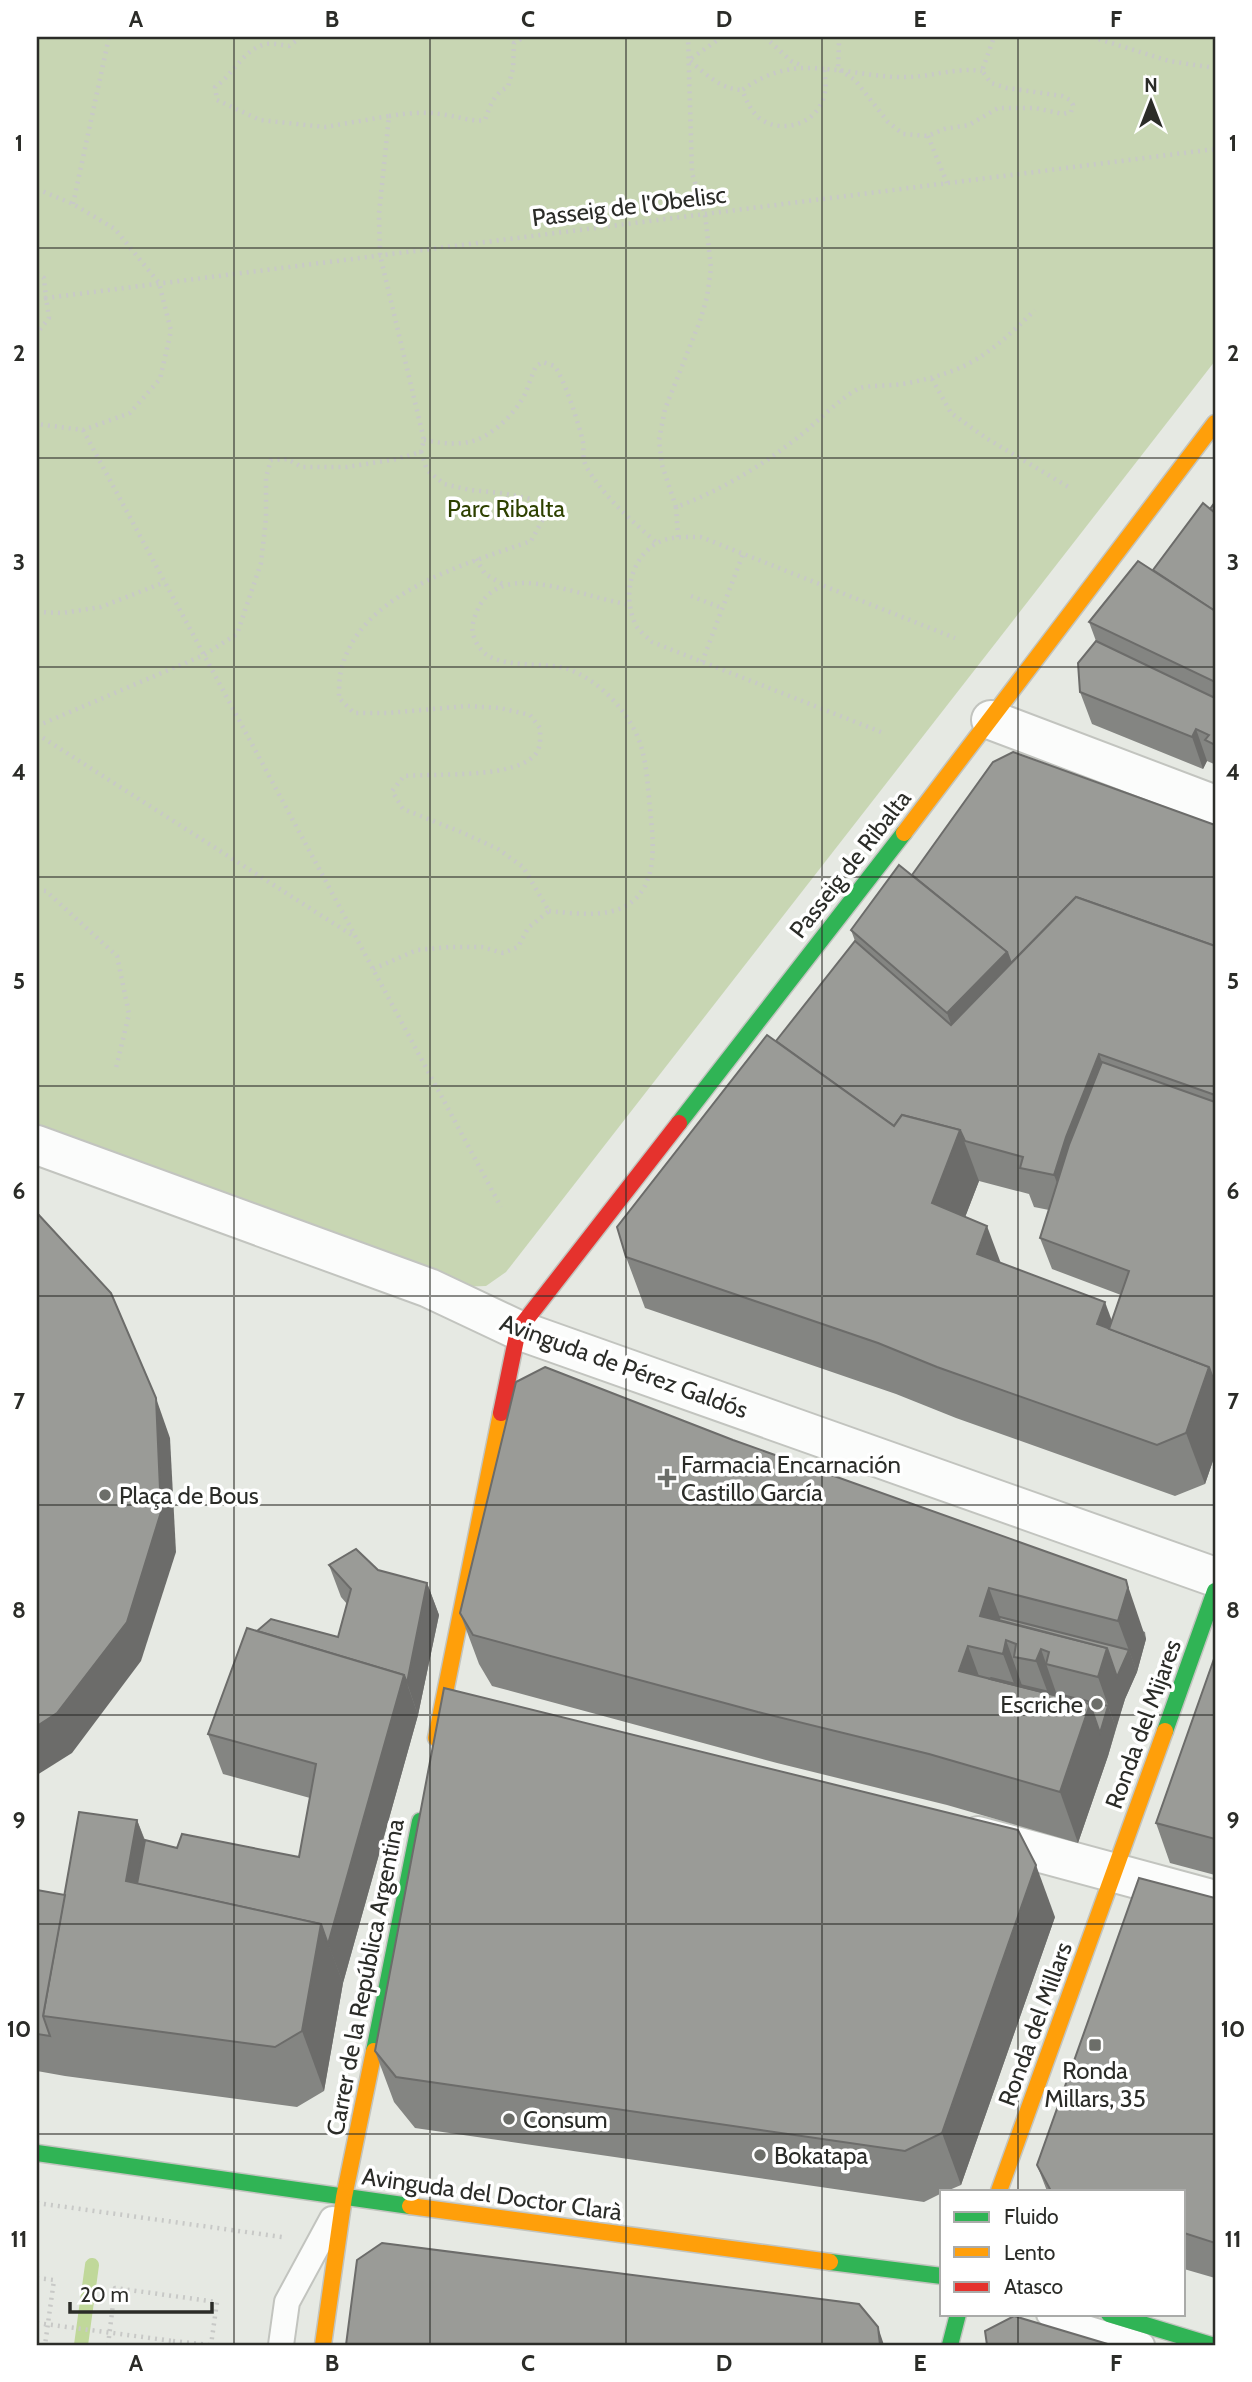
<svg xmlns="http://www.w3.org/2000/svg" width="1252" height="2382" font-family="Cabin,sans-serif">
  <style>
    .green { fill: #c8d6b3 }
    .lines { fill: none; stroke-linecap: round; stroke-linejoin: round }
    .stream { stroke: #c0d89a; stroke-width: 14 }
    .lane-casing { stroke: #c2c4bf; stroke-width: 28 }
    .street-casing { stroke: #c2c4bf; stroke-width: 42 }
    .fast-casing { stroke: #c2c4bf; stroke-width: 19 }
    .slow-casing { stroke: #c2c4bf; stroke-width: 19 }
    .jam-casing { stroke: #c2c4bf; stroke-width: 19 }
    .path { stroke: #c8c9c7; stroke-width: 4.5; stroke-dasharray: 2 5; stroke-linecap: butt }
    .lane { stroke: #fbfcfb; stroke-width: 24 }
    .street { stroke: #fbfcfb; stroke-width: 38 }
    .fast { stroke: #30b455; stroke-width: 16 }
    .slow { stroke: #ff9f0a; stroke-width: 16 }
    .jam { stroke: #e5322d; stroke-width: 16 }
    .path-bridge { stroke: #c8c9c7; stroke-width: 4.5; stroke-dasharray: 2 5; stroke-linecap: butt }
    .wall { fill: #848582; fill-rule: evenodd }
    .shaded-wall { fill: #6c6c6a }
    .building { fill: #9a9b97; stroke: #6c6c6a; stroke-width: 2 }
    .grid { fill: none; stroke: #2b2c28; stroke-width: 2; stroke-opacity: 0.55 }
    .poi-dot { fill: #6c6e69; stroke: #fff; stroke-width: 2.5 }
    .labels { text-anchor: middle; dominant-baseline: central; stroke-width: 7; stroke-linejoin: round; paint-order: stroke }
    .street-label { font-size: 24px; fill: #2b2c28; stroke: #fff }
    .park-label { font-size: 24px; fill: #2e4100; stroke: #fff }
    .poi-label { font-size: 24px; fill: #2b2c28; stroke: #fff; text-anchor: start }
    .neatline { fill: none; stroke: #2b2c28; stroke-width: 2.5 }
    .grid-label { font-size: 23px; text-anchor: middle; font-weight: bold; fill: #2b2c28 }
  </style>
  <rect width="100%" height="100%" fill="#e6e9e3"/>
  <!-- green -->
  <polygon class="green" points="37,37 1215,37 1215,361 506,1272 486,1286 459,1287 37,1130"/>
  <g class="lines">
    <!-- stream -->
    <polyline class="stream" points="81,2345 92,2265"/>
    <defs>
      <g id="lane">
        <polyline points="1049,2314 1053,2318 1142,2345"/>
        <polyline points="281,2345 287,2302 332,2219"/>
      </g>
      <g id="street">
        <polyline points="991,720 1215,805"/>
        <polyline points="37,1145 429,1288 518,1330 1215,1577"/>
        <polyline points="978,1836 1215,1900"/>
      </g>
      <g id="fast">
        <polyline points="679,1123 904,833"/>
        <polyline points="1165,1731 1215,1591"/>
        <polyline points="374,2051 420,1821"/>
        <polyline points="37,2153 410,2206"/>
        <polyline points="830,2262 942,2276"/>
        <polyline points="1109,2314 1211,2345"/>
        <polyline points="950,2345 958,2314"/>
      </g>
      <g id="slow">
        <polyline points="904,833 1215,423"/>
        <polyline points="436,1738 501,1413"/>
        <polyline points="999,2191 1165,1731"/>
        <polyline points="410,2206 830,2262"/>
        <polyline points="323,2345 344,2197 374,2051"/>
      </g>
      <polyline id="jam" points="501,1413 518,1330 679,1123"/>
    </defs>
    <!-- lane casing -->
    <use href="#lane" class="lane-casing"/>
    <!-- street casing -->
    <use href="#street" class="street-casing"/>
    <!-- fast casing -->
    <use href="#fast" class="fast-casing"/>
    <!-- slow casing -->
    <use href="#slow" class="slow-casing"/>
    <!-- jam casing -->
    <use href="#jam" class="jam-casing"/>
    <!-- path -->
    <g class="path">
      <path d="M301,37L289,46C283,45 273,43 266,44C243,49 233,75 215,87L217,100L260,120L325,127L389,116L379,214L380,255L424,440L421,452"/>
      <polyline points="509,37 514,43"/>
      <path d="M722,37L689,60C706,74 720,89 742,90"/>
      <polyline points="765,37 791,61 803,66"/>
      <polyline points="836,37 839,43 838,69 855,80 888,122 903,134 928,136 944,129 969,125 998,108 1035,108 1063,114 1071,112 1073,105 1070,100 1062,96 1007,88 991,83 982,71 994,37"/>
      <polyline points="1092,37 1169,61 1215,68"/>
      <path d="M824,69C792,65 768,72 742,90C747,101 750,110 759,118C782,135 817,124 824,96C827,87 825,77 824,69C851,70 878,78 906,77C932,77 955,67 982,71"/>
      <path d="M389,116C409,113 427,111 446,115C461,117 471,122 485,120C490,106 494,93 508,87L513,69L514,43L524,37"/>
      <polyline points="928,136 947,183"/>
      <polyline points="37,189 73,204 115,229 159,283 171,331 160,379 130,413 83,430 37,424"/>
      <polyline points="73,204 109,37"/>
      <polyline points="37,273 44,278 46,298 1215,149"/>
      <polyline points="37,299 46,298 49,318 37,333"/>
      <polyline points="932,379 951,413 986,438 1072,489"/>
      <polyline points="83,430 501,1207"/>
      <path d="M424,440C439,443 454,445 469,442C491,438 517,412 526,392C529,384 532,375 536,366L543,362C545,363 552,365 554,366C563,374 580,428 583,442C584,451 582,460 587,468C605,498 631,520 657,543"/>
      <polyline points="676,507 662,465 659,440 665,409 700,321 707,297 711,268 705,214 692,173 688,37"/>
      <path d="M678,537L676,507C720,491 760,467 797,438C816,424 839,398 860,388C869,385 896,386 908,383C970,371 991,353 1035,310"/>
      <polyline points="476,559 485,574 504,585"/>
      <polyline points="691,596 722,608"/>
      <polyline points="37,612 62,613 101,607 165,582"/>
      <polyline points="702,662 743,554"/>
      <path d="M37,726L204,655L237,634L261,563L266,518V477L271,460L287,459L302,467H347L397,459L421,452L427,470L444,484L470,490L501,493L531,499L543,519L531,541C466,564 358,593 341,671C339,680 339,690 339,698L354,713H388L467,706L500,708L530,715L540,728C540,735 541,744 538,750C524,780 434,773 404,776L392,791L403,809L461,832L498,849L523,867L549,911L528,928L518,947L503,953L482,947H450L417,950L373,969"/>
      <path d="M881,732L652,642C646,636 636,629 634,621C623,594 631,558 657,543C670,536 686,537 701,537L955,638"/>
      <polyline points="37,734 355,937"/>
      <polyline points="37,890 46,891 117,956 129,1014 116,1068"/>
      <path d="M549,911C589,915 637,922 650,872C655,851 652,830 650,809C648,789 647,766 641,746C631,714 602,683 571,670C547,661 509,669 487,655C478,649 470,634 473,623C487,564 547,585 589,595C602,599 616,602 630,605"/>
      <polyline points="37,2203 282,2237"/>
      <polyline points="37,2278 54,2280 45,2345"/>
      <polyline points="173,2341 209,2345"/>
      <polyline points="108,2345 115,2288 217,2302 211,2345"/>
    </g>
    <!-- lane -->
    <use href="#lane" class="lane"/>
    <!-- street -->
    <use href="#street" class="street"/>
    <!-- fast -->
    <use href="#fast" class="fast"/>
    <!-- slow -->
    <use href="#slow" class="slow"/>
    <!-- jam -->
    <use href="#jam" class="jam"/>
    <!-- path-bridge -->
    <polyline class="path-bridge" points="37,2323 173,2341"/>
  </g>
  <!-- wall -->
  <g class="wall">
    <polygon points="1215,502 1215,769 1214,764 1207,761 1203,769 1092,724 1080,692 1096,641 1089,622 1153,570"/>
    <path d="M1215,825V1455L1205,1484L1175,1496L956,1418L896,1394L645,1308L626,1257L855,941L851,930L912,875ZM979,1181L1029,1194L1034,1207L1049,1210L1040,1238L1052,1269L1121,1295L1112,1321L1001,1263L965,1217Z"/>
    <polygon points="516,1382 1145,1632 1146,1639 1137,1672 1125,1699 1108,1756 1078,1843 947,1805 777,1763 492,1686 479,1664 460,1613"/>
    <polygon points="329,1565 378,1570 427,1583 439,1615 418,1715 343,1983 324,2091 297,2107 65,2076 37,2071 37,1890 65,1895 137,1820 145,1840 177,1848 299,1857 310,1798 223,1774 208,1734 257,1631 338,1637 347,1604 341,1597"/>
    <polygon points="1215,1656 1215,1875 1170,1863 1156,1823"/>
    <polygon points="1215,1898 1215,2278 1184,2269 1184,2191 1047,2191 1037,2165"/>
    <polygon points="1055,1917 961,2185 947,2191 942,2191 942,2193 924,2202 415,2128 394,2102 375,2051"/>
  </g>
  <!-- shaded-wall -->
  <g class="shaded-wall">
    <polygon points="1196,729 1207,761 1203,769 1192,737"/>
    <polygon points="1079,905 965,1064 947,1013 1007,952"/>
    <polygon points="1099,1054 1114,1094 1069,1214 1054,1175 1066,1137"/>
    <polygon points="960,1130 979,1181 951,1254 932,1203"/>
    <polygon points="987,1226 1006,1277 977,1254"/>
    <polygon points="1105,1302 1123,1351 1097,1324"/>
    <polygon points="1209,1367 1215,1384 1215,1455 1205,1484 1186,1433"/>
    <polygon points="156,1398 170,1438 176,1552 141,1661 72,1753 37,1775 37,1726"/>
    <polygon points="1126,1580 1146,1639 1137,1672 1118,1621"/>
    <polygon points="427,1583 439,1615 418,1715 407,1683"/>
    <polygon points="989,1588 1008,1639 1006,1640 1024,1691 1022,1705 1003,1654 980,1616"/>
    <polygon points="968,1646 987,1698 959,1671"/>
    <polygon points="1107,1648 1129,1650 1137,1672 1125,1699 1116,1728 1098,1677"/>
    <polygon points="1041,1649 1059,1701 1055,1712 1036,1661"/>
    <polygon points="404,1675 418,1715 343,1983 328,1944"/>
    <polygon points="1090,1704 1108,1706 1116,1728 1108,1756 1078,1843 1060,1792"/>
    <polygon points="137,1820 159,1880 154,1906 126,1881"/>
    <polygon points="1036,1865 1055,1917 961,2185 942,2133"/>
    <polygon points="321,1924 343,1983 324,2091 302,2031"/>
    <polygon points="878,2327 884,2345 880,2345"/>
  </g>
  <!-- building -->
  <g class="building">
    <polygon points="1215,502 1215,513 1210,509"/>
    <polygon points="1203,503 1215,513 1215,611 1153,570"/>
    <polygon points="1138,561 1215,611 1215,682 1089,622"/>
    <polygon points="1096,641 1215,698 1215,745 1205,740 1209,735 1196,729 1192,737 1080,692 1078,663"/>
    <polygon points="1013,752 1215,825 1215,946 1076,897 1011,963 1007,952 912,875 993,762"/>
    <polygon points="899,865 1007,952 947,1013 851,930"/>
    <polygon points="1076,897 1215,946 1215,1095 1099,1054 1066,1137 1054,1175 1020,1168 1023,1157 965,1141 960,1130 902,1115 894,1126 776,1041 855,941 951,1025"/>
    <polygon points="767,1035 894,1126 902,1115 960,1130 932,1203 987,1226 977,1254 1105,1302 1097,1324 1209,1367 1186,1433 1157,1445 937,1367 878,1343 626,1257 617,1227"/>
    <polygon points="1102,1062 1215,1102 1215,1384 1209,1367 1109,1329 1129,1271 1040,1238 1069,1145"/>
    <polygon points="37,1213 111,1293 156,1398 161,1512 127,1622 57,1713 37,1726"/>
    <polygon points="545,1367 733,1440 1126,1580 1128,1588 1118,1621 989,1588 980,1616 1107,1648 1098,1677 1046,1664 1049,1652 1041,1649 1036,1661 1014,1657 1016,1644 1006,1640 1003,1654 968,1646 959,1671 1090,1704 1060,1792 929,1754 758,1712 473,1635 460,1613 516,1382"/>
    <polygon points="356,1549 378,1570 427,1583 407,1683 404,1675 257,1631 271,1619 338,1637 351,1589 329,1565"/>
    <polygon points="1000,1617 1129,1650 1117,1677 1107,1648 999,1620"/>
    <polygon points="247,1628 404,1675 328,1944 321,1924 137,1884 145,1840 177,1848 182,1834 299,1857 316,1764 208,1734"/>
    <polygon points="1215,1656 1215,1839 1156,1823"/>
    <polygon points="991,1678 1108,1706 1100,1733 1090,1704 990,1679"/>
    <polygon points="444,1688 1018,1830 1036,1865 942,2133 905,2151 396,2077 375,2051"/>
    <polygon points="79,1812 137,1820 126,1881 321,1924 302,2031 275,2047 43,2016"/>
    <polygon points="1139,1878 1215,1898 1215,2243 1184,2233 1184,2191 1051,2191 1037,2165"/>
    <polygon points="37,1890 65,1895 43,2016 50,2036 37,2034"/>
    <polygon points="382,2243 859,2304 878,2327 880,2345 346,2345 357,2260"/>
    <polygon points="1014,2316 1111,2345 987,2345 985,2331"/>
  </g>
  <!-- grid -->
  <path class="grid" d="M234,37V2345M430,37V2345M626,37V2345M822,37V2345M1018,37V2191M37,248H1215M37,458H1215M37,667H1215M37,877H1215M37,1086H1215M37,1296H1215M37,1505H1215M37,1715H1215M37,1924H1215M37,2134H1215M1018,2314V2345"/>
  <!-- markers -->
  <g class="poi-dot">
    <path d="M663.5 1467.5h7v7h7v7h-7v7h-7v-7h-7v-7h7z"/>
    <circle cx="105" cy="1495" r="7"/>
    <circle cx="1097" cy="1704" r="7"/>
    <rect x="1088" y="2038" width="14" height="14" rx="3.5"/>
    <circle cx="509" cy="2119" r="7"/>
    <circle cx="760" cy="2155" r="7"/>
  </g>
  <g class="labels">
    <!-- street labels -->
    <g class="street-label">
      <text transform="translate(629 206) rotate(-7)">Passeig de l'Obelisc</text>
      <text transform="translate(850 864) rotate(-52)">Passeig de Ribalta</text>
      <text transform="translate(624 1366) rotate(20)">Avinguda de Pérez Galdós</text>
      <text transform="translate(1143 1724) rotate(-70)">Ronda del Mijares</text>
      <text transform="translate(365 1977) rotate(-79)">Carrer de la República Argentina</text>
      <text transform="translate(1035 2024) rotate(-70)">Ronda del Millars</text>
      <text transform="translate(492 2194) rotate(8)">Avinguda del Doctor Clarà</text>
    </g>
    <!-- park labels -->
    <g class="park-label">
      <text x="506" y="508">Parc Ribalta</text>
    </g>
    <!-- poi labels -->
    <g class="poi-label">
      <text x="681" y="1464">Farmacia Encarnación<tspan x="681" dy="28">Castillo García</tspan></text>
      <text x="119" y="1495">Plaça de Bous</text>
      <text x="1083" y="1704" text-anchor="end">Escriche</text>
      <text x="1095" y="2070" text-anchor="middle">Ronda<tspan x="1095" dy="28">Millars, 35</tspan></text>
      <text x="523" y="2119">Consum</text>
      <text x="774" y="2155">Bokatapa</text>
    </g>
  </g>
  <!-- border -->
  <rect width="1252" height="2382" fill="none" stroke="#ffffff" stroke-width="77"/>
  <!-- legend -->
  <rect x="940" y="2190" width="245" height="126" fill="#ffffff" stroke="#aaaba9" stroke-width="2"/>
  <rect x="954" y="2212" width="35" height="10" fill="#30b455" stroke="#aaaba9" stroke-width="2"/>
  <text x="1004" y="2224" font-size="21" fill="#2b2c28">Fluido</text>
  <rect x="954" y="2247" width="35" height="10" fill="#ff9f0a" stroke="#aaaba9" stroke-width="2"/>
  <text x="1004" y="2260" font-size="21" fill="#2b2c28">Lento</text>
  <rect x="954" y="2282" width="35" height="10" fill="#e5322d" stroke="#aaaba9" stroke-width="2"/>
  <text x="1004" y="2294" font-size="21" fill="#2b2c28">Atasco</text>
  <!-- north arrow -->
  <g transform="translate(1151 102)" stroke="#ffffff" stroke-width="5" paint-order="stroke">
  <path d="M0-5L12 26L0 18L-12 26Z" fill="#2b2c28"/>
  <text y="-10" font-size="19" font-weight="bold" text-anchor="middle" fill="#2b2c28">N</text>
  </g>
  <!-- scale -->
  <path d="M70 2302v10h142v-10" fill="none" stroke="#2b2c28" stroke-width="3.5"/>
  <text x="80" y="2302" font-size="21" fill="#2b2c28" stroke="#ffffff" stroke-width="5" paint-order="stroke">20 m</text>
  <rect x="38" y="38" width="1176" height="2306" class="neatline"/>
  <g class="grid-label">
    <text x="136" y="27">A</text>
    <text x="332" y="27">B</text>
    <text x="528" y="27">C</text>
    <text x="724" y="27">D</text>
    <text x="920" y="27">E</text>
    <text x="1116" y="27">F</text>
    <text x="19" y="151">1</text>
    <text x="1233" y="151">1</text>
    <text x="19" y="361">2</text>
    <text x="1233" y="361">2</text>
    <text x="19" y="570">3</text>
    <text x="1233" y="570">3</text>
    <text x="19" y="780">4</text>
    <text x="1233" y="780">4</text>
    <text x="19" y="989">5</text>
    <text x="1233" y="989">5</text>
    <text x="19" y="1199">6</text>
    <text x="1233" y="1199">6</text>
    <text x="19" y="1409">7</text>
    <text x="1233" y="1409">7</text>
    <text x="19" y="1618">8</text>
    <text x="1233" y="1618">8</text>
    <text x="19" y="1828">9</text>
    <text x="1233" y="1828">9</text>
    <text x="19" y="2037">10</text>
    <text x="1233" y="2037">10</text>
    <text x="19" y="2247">11</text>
    <text x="1233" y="2247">11</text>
    <text x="136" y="2371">A</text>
    <text x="332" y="2371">B</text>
    <text x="528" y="2371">C</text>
    <text x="724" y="2371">D</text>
    <text x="920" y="2371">E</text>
    <text x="1116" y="2371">F</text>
  </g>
</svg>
